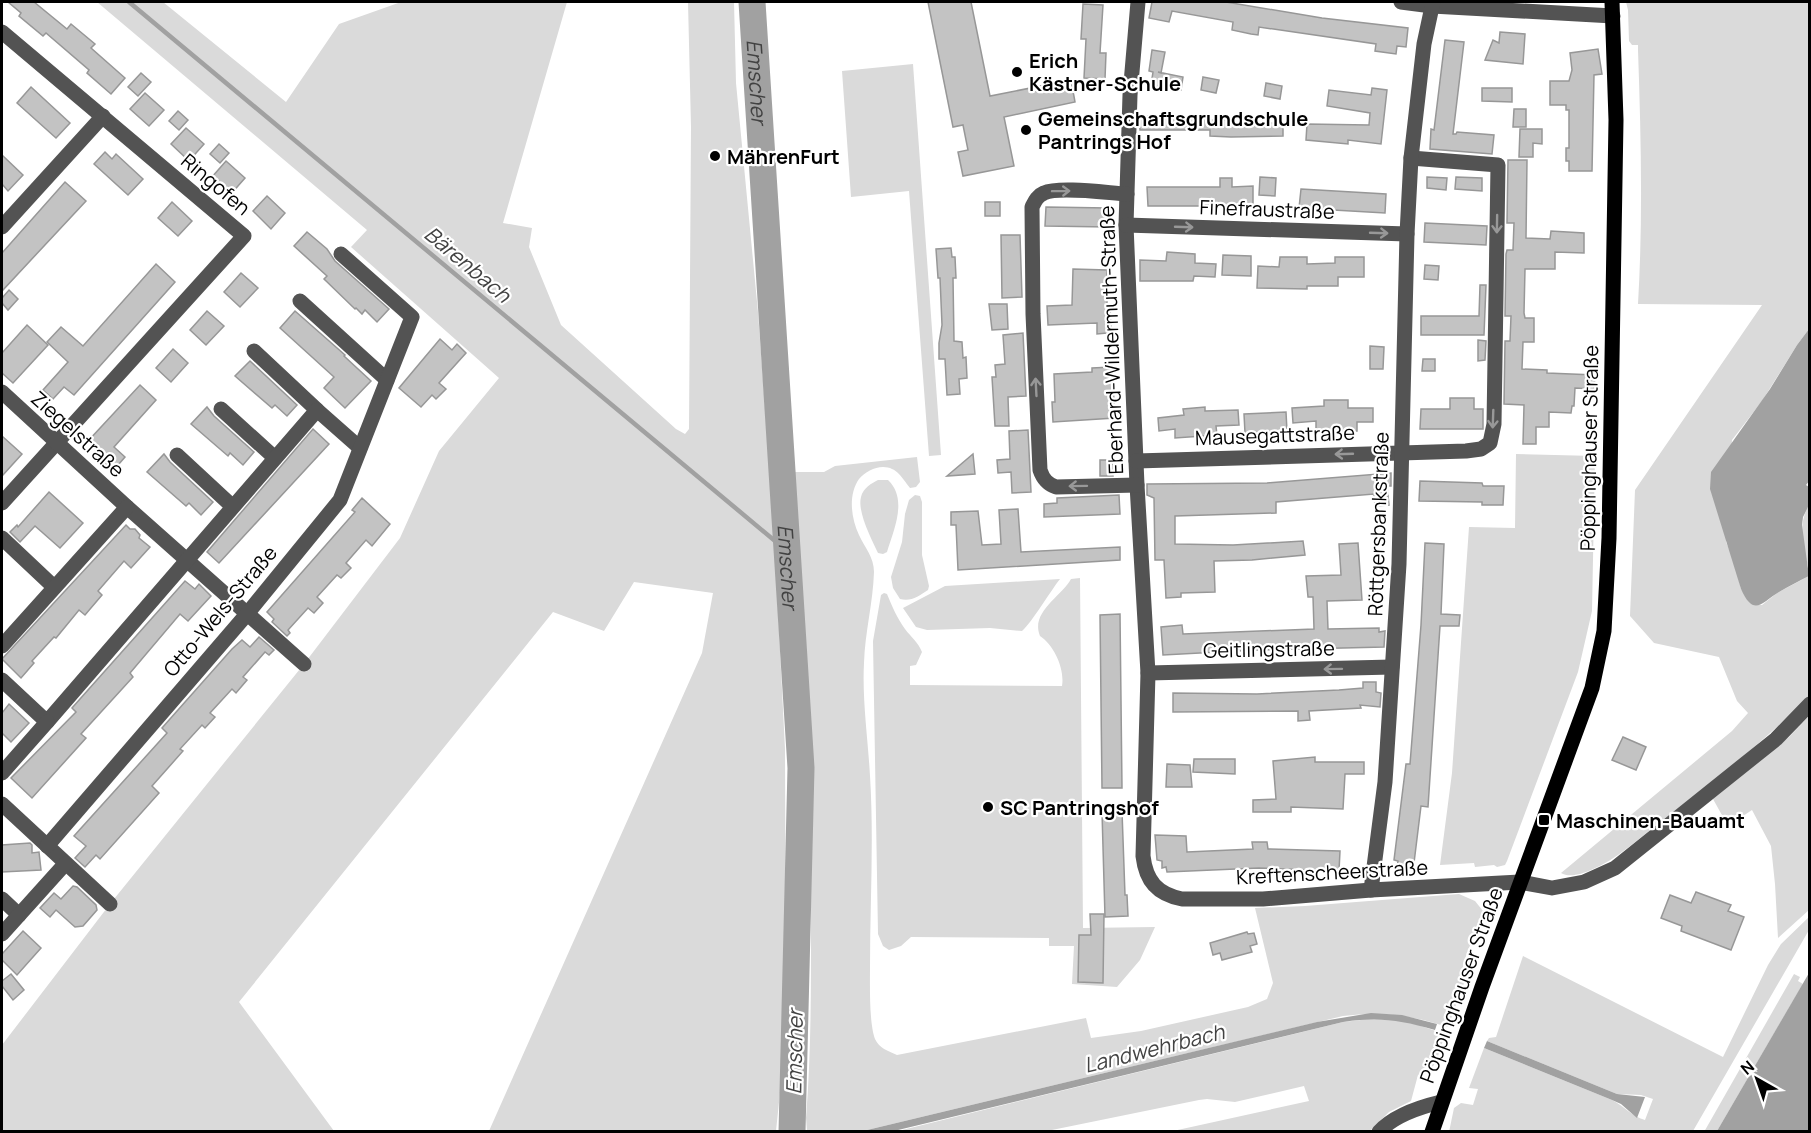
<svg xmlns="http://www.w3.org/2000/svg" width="1811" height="1133" font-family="Manrope,sans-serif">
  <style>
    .green { fill: #dadada }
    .water { fill: #a1a1a1 }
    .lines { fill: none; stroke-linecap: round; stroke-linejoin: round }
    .stream { stroke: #a1a1a1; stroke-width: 4.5 }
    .river { stroke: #a1a1a1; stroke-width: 27 }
    .building { fill: #c3c3c3; stroke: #979797; stroke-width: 1.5 }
    .minor { stroke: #535353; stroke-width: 15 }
    .major { stroke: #000; stroke-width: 15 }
    .oneway { stroke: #989898 }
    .poi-dot { fill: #000; stroke: #fff; stroke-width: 2 }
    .labels { text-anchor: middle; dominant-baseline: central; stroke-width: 4.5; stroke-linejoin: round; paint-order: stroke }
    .poi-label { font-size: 20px; font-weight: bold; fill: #000; stroke: #fff; text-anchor: start }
    .street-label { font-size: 20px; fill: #000; stroke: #fff }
    .water-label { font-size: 21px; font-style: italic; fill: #424242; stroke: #fff }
  </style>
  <rect width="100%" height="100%" fill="#fff"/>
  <!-- green -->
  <g class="green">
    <polygon points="97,2 163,2 286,102 339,24 401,2 567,2 503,223 532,228 529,247 561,325 676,429 685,434 689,429 691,127 688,2 734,2 736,83 758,312 774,531 785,749 786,1035 776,1131 489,1131 702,653 713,593 634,582 604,631 553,612 239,1002 334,1131 2,1131 2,1045 110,904 304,664 400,538 439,451 499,378 351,247 367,230"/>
    <path d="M1626,2H1809V329L1797,345L1762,401L1732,440L1726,542L1734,561L1741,589L1752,604L1762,605L1777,593L1809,576V696C1763,743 1711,783 1659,823C1638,839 1616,860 1591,870C1582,874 1569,878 1561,873L1732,731L1748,713L1737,701L1719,657L1654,643L1630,616L1635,490L1762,305L1638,304C1643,219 1641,135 1638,50V45H1632L1629,41L1628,10Z"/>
    <polygon points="913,64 941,455 929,456 909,191 851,197 842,71"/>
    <polygon points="1516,454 1595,456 1592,611 1578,672 1507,861 1505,865 1497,867 1494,865 1475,867 1474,863 1440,865 1452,773 1469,527 1515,528"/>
    <path d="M917,457L920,482L916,487L910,488C902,478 897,467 883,467C874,467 865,472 859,479C848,495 851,518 859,535C865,548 874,557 874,572C873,603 865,632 864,663C862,699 868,739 870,776C874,839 870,904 870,967C870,985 869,1023 875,1039C879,1048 888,1051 897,1055L1086,1018L1091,1038L1141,1031L1248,1007L1267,999L1273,983L1255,908L1305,906L1459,894L1475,901L1483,911L1463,964L1464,983L1448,1027C1410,1015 1381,1011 1343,1016L863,1131H807L806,1118C811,1055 811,994 811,931C811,778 801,625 791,472H824L835,466Z"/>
    <path d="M878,480H888C908,499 894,529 887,552L883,554L878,553C872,540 857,512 861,497C863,488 872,483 878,480Z"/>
    <path d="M915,495L920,496L922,502V555L929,586L928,590C919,596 911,602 900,599L893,588L891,577L902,542L905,514L909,500Z"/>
    <path d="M1809,505V570C1803,548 1797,525 1809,505Z"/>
    <path d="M1080,578L1083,928L1155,927L1140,960L1117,987L1072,984L1074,946H1049V938L911,937L901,946L889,950L883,946L878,934L873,641L881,595L884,593L887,594C892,606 897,618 905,629C911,637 918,642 922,652L916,665L910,666V685L1062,686C1065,669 1054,645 1040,636C1030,612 1062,596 1071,579Z"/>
    <path d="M1060,579C1049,593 1033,621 1022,631L990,628L927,630L916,627L903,608L945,586Z"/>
    <polygon points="1809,716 1809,910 1778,938 1775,884 1771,846 1752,810 1728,826 1713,799 1789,737"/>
    <path d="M1809,917V930L1693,1131L1449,1132L1454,1108L1461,1103L1473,1105L1478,1089L1469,1088L1484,1048L1612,1100C1624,1106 1633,1117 1645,1120L1653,1099L1641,1095L1617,1094L1487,1041L1489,1038L1496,1037L1523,956L1723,1057L1768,965L1781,944Z"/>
    <polygon points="1794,974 1800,977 1798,981 1803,984 1717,1131 1704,1132"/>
    <path d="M1392,1019L1409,1022L1445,1034C1440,1048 1436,1076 1418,1075L1411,1101L1389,1112L1370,1131H1173L1309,1101L1304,1086L1235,1102L1207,1099L1199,1100L1047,1131L894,1132L1343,1022L1361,1020Z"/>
  </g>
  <!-- water -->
  <g class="water">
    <path d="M1809,329L1810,480L1806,485L1809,487V505L1803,517L1802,525L1809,576C1799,581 1789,586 1779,592C1762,602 1754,618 1741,589L1710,489L1711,472L1770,389L1797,345Z"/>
    <polygon points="1809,973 1809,1131 1717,1131"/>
    <path d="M1371,1013L1402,1015L1437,1024L1435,1030C1399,1020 1380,1017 1343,1022L894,1131H863L1317,1022Z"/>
    <polygon points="1487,1041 1617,1094 1645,1097 1637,1118 1621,1104 1612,1100 1484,1048"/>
  </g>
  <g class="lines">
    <!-- stream -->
    <polyline class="stream" points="129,2 787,551"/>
    <!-- river -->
    <path class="river" id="s1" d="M752,2L801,768L792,1132"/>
  </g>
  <!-- building -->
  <g class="building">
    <polygon points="8,2 34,2 67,29 71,24 95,44 91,48 125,78 111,94 87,73 89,70 46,33 43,36 19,16 21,13"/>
    <polygon points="928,2 971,2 990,96 1071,80 1075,102 1004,117 1014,166 963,176 958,152 968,150 963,125 953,127"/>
    <polygon points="1152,2 1226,2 1322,18 1408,28 1406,47 1397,46 1396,54 1375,51 1376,44 1259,27 1258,35 1251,34 1232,30 1233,22 1172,11 1169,22 1149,18"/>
    <polygon points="1083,4 1103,5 1100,53 1106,53 1105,79 1084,78 1086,39 1081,39"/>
    <polygon points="1500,32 1525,34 1523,64 1485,60 1493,40 1499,43"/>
    <polygon points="1445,40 1464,42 1453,134 1456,134 1457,132 1494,135 1492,154 1430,149 1431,129 1434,130"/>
    <polygon points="1598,49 1602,74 1594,75 1592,171 1569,171 1569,161 1566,161 1566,148 1569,148 1569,110 1566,110 1566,105 1550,105 1550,81 1569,81 1572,70 1570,53"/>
    <polygon points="1152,50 1165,52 1161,73 1158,72 1183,77 1181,90 1151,85 1153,72 1149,71"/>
    <polygon points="141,73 151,82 138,96 128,87"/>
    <polygon points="1203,77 1219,80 1216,93 1201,90"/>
    <polygon points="1266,83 1282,86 1280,99 1264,96"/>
    <polygon points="31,87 70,123 56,138 17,103"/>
    <polygon points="1372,88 1387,90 1381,144 1348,140 1348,144 1306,140 1307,124 1369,125 1370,113 1327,106 1329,90 1371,95"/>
    <polygon points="1482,88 1512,88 1512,102 1482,101"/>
    <polygon points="145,93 164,110 149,126 130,109"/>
    <polygon points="1514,109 1526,109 1526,127 1513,127"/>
    <polygon points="178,111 188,120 179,130 169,121"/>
    <polygon points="1175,115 1175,117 1210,116 1210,120 1231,120 1231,123 1283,123 1283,136 1231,137 1210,136 1210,130 1140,130 1139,116"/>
    <polygon points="186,128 204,144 189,161 171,144"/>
    <polygon points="1520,129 1542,129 1542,144 1533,143 1533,157 1519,157"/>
    <polygon points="219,144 229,153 220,163 210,154"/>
    <polygon points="105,152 112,159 116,154 143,179 128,195 94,164"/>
    <polygon points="2,155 23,175 8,191 2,184"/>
    <polygon points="1508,160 1527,160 1526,238 1550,239 1551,231 1584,233 1584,253 1555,252 1555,269 1525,269 1524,313 1525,318 1534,318 1534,342 1523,342 1522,369 1547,370 1547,373 1595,375 1594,389 1575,388 1574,406 1572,406 1571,413 1549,412 1549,427 1536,427 1536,444 1523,444 1524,405 1504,404 1505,341 1510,341 1511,316 1505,316 1506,254 1507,250 1513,250 1514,223 1507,223"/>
    <polygon points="226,161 245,178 231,194 212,177"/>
    <polygon points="1260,177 1276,178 1275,196 1259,195"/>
    <polygon points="1427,177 1447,178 1446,190 1427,188"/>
    <polygon points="1456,177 1482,178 1482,191 1455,189"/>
    <polygon points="1220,178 1232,178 1232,187 1253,186 1253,206 1148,206 1147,187 1220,187"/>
    <polygon points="65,182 86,201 2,291 2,253"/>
    <polygon points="1301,189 1386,194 1385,213 1299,208"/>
    <polygon points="267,196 285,213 271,229 253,211"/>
    <polygon points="172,202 192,221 178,236 158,218"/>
    <rect x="985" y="202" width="15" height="14"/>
    <polygon points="1046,207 1108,208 1108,227 1045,226"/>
    <polygon points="1425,223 1487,226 1486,245 1424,242"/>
    <polygon points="307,232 327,249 335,261 389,309 377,322 365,310 362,314 356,308 355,309 324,279 327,276 294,246"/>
    <polygon points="1001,235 1020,235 1022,297 1002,298"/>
    <polygon points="951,248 952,257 955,257 956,278 953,278 954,341 962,342 963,358 966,357 967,378 959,379 960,394 947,395 945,359 939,359 939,343 942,325 940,278 938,278 936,249"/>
    <polygon points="1167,252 1195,254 1195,263 1216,264 1215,277 1194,276 1193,281 1140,281 1140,260 1166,261"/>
    <polygon points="1223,255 1251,256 1251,276 1222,275"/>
    <polygon points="1280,257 1307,257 1307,264 1335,263 1335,257 1364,257 1364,277 1338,277 1338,286 1307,286 1307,289 1257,288 1258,266 1279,267"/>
    <polygon points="156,264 175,282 74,395 64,387 53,399 43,390 68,362 47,342 61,327 83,346"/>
    <polygon points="1425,265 1439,266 1438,280 1424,279"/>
    <polygon points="1073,269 1107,270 1107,304 1110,304 1111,329 1107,333 1097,334 1097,323 1048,325 1047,306 1072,305"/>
    <polygon points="241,273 258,288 240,307 224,292"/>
    <polygon points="1480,285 1486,285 1484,335 1421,335 1421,316 1479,316"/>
    <polygon points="9,290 18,299 8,310 2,303 2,298"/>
    <polygon points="989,304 1007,304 1008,329 992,330"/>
    <polygon points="207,311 224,326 206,345 190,330"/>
    <polygon points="295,311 345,355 344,356 371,381 345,408 324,388 334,377 280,328"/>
    <polygon points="27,325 48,345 13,383 2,373 2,353"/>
    <polygon points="1023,333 1026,396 1008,397 1009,426 995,426 992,377 996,377 995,365 1005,364 1003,335"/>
    <polygon points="440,339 452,350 457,344 466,353 439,383 446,389 436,399 432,395 421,407 399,388"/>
    <polygon points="1478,340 1486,341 1485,360 1478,361"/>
    <polygon points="1370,346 1384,347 1383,369 1370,369"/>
    <polygon points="173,349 188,363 171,382 156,368"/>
    <polygon points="1423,359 1435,359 1435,371 1422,371"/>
    <polygon points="250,361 297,405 287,416 275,405 272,408 235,376"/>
    <polygon points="1112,367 1115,418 1053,422 1052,402 1055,402 1054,374 1092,372 1092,368"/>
    <polygon points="140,385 156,400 114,447 125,457 112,472 92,455 98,448 89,440"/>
    <polygon points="1450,398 1474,398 1474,409 1483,409 1483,429 1420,429 1421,409 1450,409"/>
    <polygon points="1324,400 1348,400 1348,408 1373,408 1373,422 1357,422 1357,431 1316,431 1316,421 1293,423 1292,408 1324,406"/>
    <polygon points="207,407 214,416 254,452 243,465 230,453 228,456 191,424"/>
    <polygon points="1205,407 1205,411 1238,410 1239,425 1216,426 1217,435 1175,438 1175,429 1159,431 1158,418 1184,415 1183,409"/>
    <polygon points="1286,412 1287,431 1245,433 1244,414"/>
    <polygon points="313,429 329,444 219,563 207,552"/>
    <polygon points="1028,430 1031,492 1012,493 1011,472 998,473 997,460 1010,459 1009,431"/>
    <polygon points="2,436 22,454 2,476"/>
    <polygon points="164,454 170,462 213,502 201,515 189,503 186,506 147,472"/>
    <polygon points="973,454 975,474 947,476"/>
    <polygon points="1100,460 1112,460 1113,476 1100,476"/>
    <polygon points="1391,473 1391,486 1387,486 1389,505 1375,506 1374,494 1276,502 1276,513 1175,516 1175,544 1233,545 1303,541 1305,555 1252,560 1214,561 1215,592 1181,593 1181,597 1166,598 1164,560 1155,560 1154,498 1147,495 1147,484 1267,483"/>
    <polygon points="1420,481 1482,483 1483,486 1504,486 1503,505 1482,505 1482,502 1419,501"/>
    <polygon points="49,492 83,523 60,548 35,526 20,542 10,532 17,525 18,527"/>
    <polygon points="1119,495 1120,514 1044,517 1044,504 1057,503 1057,498"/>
    <polygon points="362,498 390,524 372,546 366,540 346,563 351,568 341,578 337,575 317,597 323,603 314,613 308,608 288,630 290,633 287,636 272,622 274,619 267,612 355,512 352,510"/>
    <polygon points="1018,509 1021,552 1120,547 1120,560 958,570 956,525 951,525 951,512 978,511 982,545 1001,544 999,510"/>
    <polygon points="126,525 130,529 135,529 140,535 139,538 150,547 131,568 124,561 98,591 102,595 85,615 79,610 56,638 54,637 32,661 34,663 21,678 2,659"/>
    <polygon points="1358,543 1362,600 1327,601 1328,629 1379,628 1379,632 1385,631 1384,647 1256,650 1163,655 1161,627 1182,625 1183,634 1314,629 1313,597 1308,597 1306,576 1341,575 1339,544"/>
    <polygon points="1425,543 1444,544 1441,614 1460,615 1459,626 1440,626 1428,807 1421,806 1414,863 1411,863 1411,869 1397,868 1398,861 1394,860 1406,764 1410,764 1421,625"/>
    <polygon points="185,581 195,589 199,584 211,596 188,621 180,614 130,673 133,677 81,734 86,738 32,798 11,778 76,712 72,708"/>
    <polygon points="1120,614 1122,788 1102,788 1100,615"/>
    <polygon points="259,637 274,650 269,655 265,652 243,677 247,680 236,693 232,689 210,713 215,717 205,728 202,725 180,749 183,751 152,786 159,793 100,859 96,855 85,867 75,858 86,846 74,836 167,733 162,728 232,649 242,640 250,647"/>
    <polygon points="1363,682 1376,682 1376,692 1381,693 1380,707 1360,705 1361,708 1309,711 1310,720 1298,721 1298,711 1173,712 1173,693 1257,694 1339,690 1363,688"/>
    <polygon points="9,704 29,723 11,742 2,733 2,713"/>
    <polygon points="1623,737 1646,747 1636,770 1612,760"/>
    <polygon points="1315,757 1315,762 1364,762 1364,774 1345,774 1343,809 1291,807 1291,812 1253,812 1253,800 1276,799 1273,761"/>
    <polygon points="1194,759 1235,759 1235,774 1193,772"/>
    <polygon points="1167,764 1190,765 1192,787 1166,787"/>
    <polygon points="1122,811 1125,895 1127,895 1128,916 1105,917 1102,812"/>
    <polygon points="1155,835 1186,836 1187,852 1253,849 1252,842 1267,842 1268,849 1340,851 1339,871 1259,868 1167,872 1166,867 1162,868 1162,861 1157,860"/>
    <polygon points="30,843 32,845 32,853 39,852 41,870 2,872 2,845"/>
    <polygon points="73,886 77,887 96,905 97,910 83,926 75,927 56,910 50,917 40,908 54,893 61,899"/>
    <polygon points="1696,892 1731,905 1728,911 1744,917 1731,950 1681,931 1682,926 1661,918 1670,895 1691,903"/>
    <polygon points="1090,914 1104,914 1103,983 1078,982 1079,935 1091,935"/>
    <polygon points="23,931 41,948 17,975 2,960 2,954"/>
    <polygon points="1247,932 1248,934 1254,933 1257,944 1250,946 1252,952 1222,960 1220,953 1213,955 1210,943"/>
    <polygon points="11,974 24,990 13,1000 2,986 2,981"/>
  </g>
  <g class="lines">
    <!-- minor -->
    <g class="minor">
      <path d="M1138,2L1130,95L1126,225L1137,485L1148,673L1143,856C1146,881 1157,894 1182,899H1263L1371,890L1520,882L1552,888L1584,882L1615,868L1776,739L1810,704"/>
      <polyline points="1401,2 1432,6 1613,16"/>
      <polyline points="2,32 244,236 2,503"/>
      <path d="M1127,194C1108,193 1059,186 1044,193C1037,196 1035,201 1032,207L1033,314L1040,470C1043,479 1047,484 1056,487L1137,485"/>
      <polyline points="1126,225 1407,234"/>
      <polyline points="2,227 103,116"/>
      <polyline points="300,301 387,380"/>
      <polyline points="254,351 317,410"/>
      <polyline points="2,392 127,507 304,664"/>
      <polyline points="221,409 275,458"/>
      <polyline points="177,455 232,506"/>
      <polyline points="1136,461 1466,451 1481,449 1490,443 1494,424 1498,165 1411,158"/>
      <polyline points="2,538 54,587"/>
      <polyline points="2,646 127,507"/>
      <polyline points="1148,673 1392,667"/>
      <polyline points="2,680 47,722 317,410 360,448"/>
      <polyline points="2,773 47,722"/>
      <polyline points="2,804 110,904"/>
      <polyline points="47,846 247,614 340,500 412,317 341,254"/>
      <polyline points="1371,890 1385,782 1399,564 1407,234 1411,158 1424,44 1433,2"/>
      <polyline points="2,899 19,915"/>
      <polyline points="2,934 65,864"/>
      <path d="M1379,1132C1394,1115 1420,1107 1441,1102"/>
    </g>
    <!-- major -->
    <polyline class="major" points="1432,1132 1482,987 1592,688 1604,631 1609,538 1616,120 1612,2"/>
  </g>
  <!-- one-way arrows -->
  <defs><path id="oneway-shaft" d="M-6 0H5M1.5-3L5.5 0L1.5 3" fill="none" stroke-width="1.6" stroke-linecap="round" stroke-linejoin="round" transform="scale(1.5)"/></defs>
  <g class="oneway">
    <use href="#oneway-shaft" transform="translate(1061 191) rotate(-1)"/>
    <use href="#oneway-shaft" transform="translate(1497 224) rotate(91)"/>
    <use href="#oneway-shaft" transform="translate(1184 227) rotate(2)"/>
    <use href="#oneway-shaft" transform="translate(1379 233) rotate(2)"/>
    <use href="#oneway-shaft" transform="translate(1036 387) rotate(-93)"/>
    <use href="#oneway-shaft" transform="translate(1493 419) rotate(92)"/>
    <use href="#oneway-shaft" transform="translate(1344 454) rotate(178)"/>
    <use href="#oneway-shaft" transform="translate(1078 486) rotate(179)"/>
    <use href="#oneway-shaft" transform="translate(1333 669) rotate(179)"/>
  </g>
  <!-- markers -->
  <g class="poi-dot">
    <circle cx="1017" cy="72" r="6"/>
    <circle cx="1026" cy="130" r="6"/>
    <circle cx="715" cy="156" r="6"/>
    <circle cx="988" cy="807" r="6"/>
    <rect x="1538" y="814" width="12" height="12" rx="3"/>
  </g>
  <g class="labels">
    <!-- poi labels -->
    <g class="poi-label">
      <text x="1029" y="60">Erich<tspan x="1029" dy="23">Kästner-Schule</tspan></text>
      <text x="1038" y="118">Gemeinschaftsgrundschule<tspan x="1038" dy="23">Pantrings Hof</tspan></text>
      <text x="727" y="156">MährenFurt</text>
      <text x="1000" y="807">SC Pantringshof</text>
      <text x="1556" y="820">Maschinen-Bauamt</text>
    </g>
    <!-- street labels -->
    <g class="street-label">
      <text transform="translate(216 184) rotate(40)">Ringofen</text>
      <text transform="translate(1267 209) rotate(2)">Finefraustraße</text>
      <text transform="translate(1111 340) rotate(-92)">Eberhard-Wildermuth-Straße</text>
      <text transform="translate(78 434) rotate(42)">Ziegelstraße</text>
      <text transform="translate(1275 435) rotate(-2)">Mausegattstraße</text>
      <text transform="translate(1589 448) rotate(-89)">Pöppinghauser Straße</text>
      <text transform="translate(1378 524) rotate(-88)">Röttgersbankstraße</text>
      <text transform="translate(220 611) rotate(-50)">Otto-Wels-Straße</text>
      <text transform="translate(1269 649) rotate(-1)">Geitlingstraße</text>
      <text transform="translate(1332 872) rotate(-3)">Kreftenscheerstraße</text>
      <text transform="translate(1461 985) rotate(-70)">Pöppinghauser Straße</text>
    </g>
    <!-- water labels -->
    <g class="water-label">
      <text stroke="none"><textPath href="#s1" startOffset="80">Emscher</textPath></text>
      <text transform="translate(468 264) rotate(40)">Bärenbach</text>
      <text stroke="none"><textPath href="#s1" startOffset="566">Emscher</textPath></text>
      <text transform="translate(1154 1048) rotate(-14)">Landwehrbach</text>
      <text transform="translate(794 1052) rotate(-89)">Emscher</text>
    </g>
  </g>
  <!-- border -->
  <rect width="1811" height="1133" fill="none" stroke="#000000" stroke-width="6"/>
  <!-- north arrow -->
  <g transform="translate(1757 1079) rotate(320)" stroke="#ffffff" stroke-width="4.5" paint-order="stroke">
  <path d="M0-4.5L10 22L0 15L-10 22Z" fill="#000000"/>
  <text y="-9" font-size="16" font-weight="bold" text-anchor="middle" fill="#000000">N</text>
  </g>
</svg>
